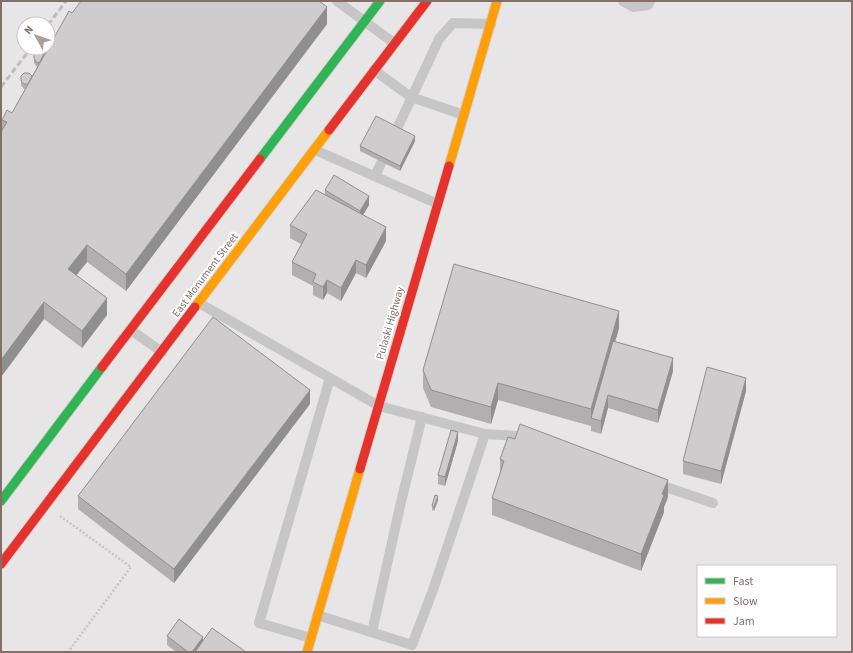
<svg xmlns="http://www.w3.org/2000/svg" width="853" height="653" font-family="'Source Sans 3',sans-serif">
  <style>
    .built { fill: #e7e5e5; fill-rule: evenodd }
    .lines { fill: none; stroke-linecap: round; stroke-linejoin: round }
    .fast-casing { stroke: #d3d2d1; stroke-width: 11 }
    .slow-casing { stroke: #d3d2d1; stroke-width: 11 }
    .jam-casing { stroke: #d3d2d1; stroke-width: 11 }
    .path { stroke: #c6c5c4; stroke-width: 2.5; stroke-dasharray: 2 2; stroke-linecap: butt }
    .lane { stroke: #c7c6c6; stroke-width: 10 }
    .fast { stroke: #30b455; stroke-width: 9 }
    .slow { stroke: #ff9f0a; stroke-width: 9 }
    .jam { stroke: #e5322d; stroke-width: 9 }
    .rail { stroke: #bfbdbc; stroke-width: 3; stroke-dasharray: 6 3; stroke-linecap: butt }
    .wall { fill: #b1afaf }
    .shaded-wall { fill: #908f8f }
    .building { fill: #cecccc; stroke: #908f8f }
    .labels { text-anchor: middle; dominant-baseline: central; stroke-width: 4; stroke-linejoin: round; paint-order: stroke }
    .street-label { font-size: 11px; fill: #826f6a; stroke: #fff }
  </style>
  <rect width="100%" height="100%" fill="#f6f6f6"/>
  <!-- built -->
  <path class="built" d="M1,1H852V652H1ZM24,24H48V48H24ZM698,566H836V636H698Z"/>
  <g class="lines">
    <defs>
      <g id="fast">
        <polyline points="260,159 380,1"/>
        <polyline points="1,501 102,367"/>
      </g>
      <g id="slow">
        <polyline points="449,166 497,1"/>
        <polyline points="195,307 329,130"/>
        <polyline points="307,652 360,469"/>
      </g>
      <g id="jam">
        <polyline points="329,130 427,1"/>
        <polyline points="102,367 260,159"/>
        <polyline points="360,469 449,166"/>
        <polyline points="1,564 195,307"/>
      </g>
    </defs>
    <!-- fast casing -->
    <use href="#fast" class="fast-casing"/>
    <!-- slow casing -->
    <use href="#slow" class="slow-casing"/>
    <!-- jam casing -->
    <use href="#jam" class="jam-casing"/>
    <!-- path -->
    <polyline class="path" points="60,516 131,567 68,652"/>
    <!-- lane -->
    <g class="lane">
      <polyline points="337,1 394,43"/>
      <polyline points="623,1 634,7 648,5 650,1"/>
      <polyline points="374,70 411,97 464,115"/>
      <polyline points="315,150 438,204"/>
      <polyline points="375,176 439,39 453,23 491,24"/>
      <polyline points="199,303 379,406 485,434 518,436 528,439"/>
      <polyline points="131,330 162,352"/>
      <polyline points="654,483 713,503"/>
      <polyline points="317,615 412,645 433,590 485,434"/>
      <polyline points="372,632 401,502 422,417"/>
      <polyline points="311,638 259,623 330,378"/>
    </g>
    <!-- fast -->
    <use href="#fast" class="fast"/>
    <!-- slow -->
    <use href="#slow" class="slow"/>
    <!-- jam -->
    <use href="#jam" class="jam"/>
    <!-- rail -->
    <g class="rail">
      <polyline points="48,25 66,1"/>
      <polyline points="1,87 31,48"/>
    </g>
  </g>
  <!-- wall -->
  <g class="wall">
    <polygon points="72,13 327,24 126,291 87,262 76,275 107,315 82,348 44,319 1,377 1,132 2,131 2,120 12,113 25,89 24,89 21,85 21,76 32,76 37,67 34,63 34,58 41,52 40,51 40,48 48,48 51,43"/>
    <polygon points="415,141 400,171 360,151 360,146"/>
    <polygon points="325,190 369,205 363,215 386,241 366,278 356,273 341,301 327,293 323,300 313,295 313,286 292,275 292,262 301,244 290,238 290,225 325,196"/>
    <polygon points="619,328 615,342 673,371 658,423 608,408 601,434 591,431 591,426 498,400 491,424 431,407 423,388 423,370"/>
    <polygon points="746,391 721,484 683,474 683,461"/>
    <polygon points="310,404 174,583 78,509 78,496"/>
    <polygon points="458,441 445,486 438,484 438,475"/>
    <polygon points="500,459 668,497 664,507 664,512 641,571 492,515 492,498 500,475"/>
    <polygon points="438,500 434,511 432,510 432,506"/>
    <polygon points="167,636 203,641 246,652 176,652 167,645"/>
  </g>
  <!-- shaded-wall -->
  <g class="shaded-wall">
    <polygon points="327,7 327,24 126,291 126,274"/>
    <polygon points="415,136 415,141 400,171 400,166"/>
    <polygon points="369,196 369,205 360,220 360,211"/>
    <polygon points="386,227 386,241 366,278 366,265"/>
    <polygon points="87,245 87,262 68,286 68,269"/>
    <polygon points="356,260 356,273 341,301 341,288"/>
    <polygon points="327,280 327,293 323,300 323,287"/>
    <polygon points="107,298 107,315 82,348 82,331"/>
    <polygon points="44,302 44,319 1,377 1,360"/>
    <polygon points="619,311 619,328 593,419 591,418 591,426 591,409"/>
    <polygon points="673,358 673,371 658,423 658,410"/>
    <polygon points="746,378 746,391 721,484 721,471"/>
    <polygon points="498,383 498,400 491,424 491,407"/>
    <polygon points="310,390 310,404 174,583 174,569"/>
    <polygon points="608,395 608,408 601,434 601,421"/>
    <polygon points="458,432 458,441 445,486 445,477"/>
    <polygon points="668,480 668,497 664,507 664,512 641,571 641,554 662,494"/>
    <polygon points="438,496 438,500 434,511 434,507"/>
    <polygon points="203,637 203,646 198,652 192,652"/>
  </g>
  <!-- building -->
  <g class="building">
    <polygon points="81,1 319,1 327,7 126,274 87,245 68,269 107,298 82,331 44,302 1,360 1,132 7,122 2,120 7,110 12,113 69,11 72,13"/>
    <polygon points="48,40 49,40 51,43 48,48"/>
    <polygon points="42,48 48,48 46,51 43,50"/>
    <polygon points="37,52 42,52 44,54 39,63 36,62 34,58 34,55"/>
    <polygon points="24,73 29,73 32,76 28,84 24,84 21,81 21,76"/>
    <polygon points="376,116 415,136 400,166 360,146"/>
    <polygon points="334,175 369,196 360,211 325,190"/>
    <polygon points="316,190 386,227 366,265 356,260 341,288 327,280 323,287 313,282 316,274 292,262 307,234 290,225"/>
    <polygon points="454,264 619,311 591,409 498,383 491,407 431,390 423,370"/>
    <polygon points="213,317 310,390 174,569 78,496"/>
    <polygon points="613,341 673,358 658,410 608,395 601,421 591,418"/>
    <polygon points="707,367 746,378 721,471 683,461"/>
    <polygon points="520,424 668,480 662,494 664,495 641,554 492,498 504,461 500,459 508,437 515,439"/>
    <polygon points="451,430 458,432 445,477 438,475"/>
    <polygon points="435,495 438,496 434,507 432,506"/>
    <polygon points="179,619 203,637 192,652 188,652 167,636"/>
    <polygon points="212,628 246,652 195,652"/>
  </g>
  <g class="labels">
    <!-- street labels -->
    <g class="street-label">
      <text transform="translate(205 275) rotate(-53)">East Monument Street</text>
      <text transform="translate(390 323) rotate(-74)">Pulaski Highway</text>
    </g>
  </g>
  <!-- border -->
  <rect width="853" height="653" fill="none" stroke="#826f6a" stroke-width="4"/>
  <!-- legend -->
  <rect x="697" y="565" width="140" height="72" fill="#ffffff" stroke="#cdc5c3"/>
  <rect x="705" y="578" width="20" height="6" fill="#30b455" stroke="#cdc5c3"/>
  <text x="733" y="585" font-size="12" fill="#826f6a">Fast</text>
  <rect x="705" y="598" width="20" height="6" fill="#ff9f0a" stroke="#cdc5c3"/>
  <text x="733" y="605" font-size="12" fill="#826f6a">Slow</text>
  <rect x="705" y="618" width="20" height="6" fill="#e5322d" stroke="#cdc5c3"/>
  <text x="733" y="625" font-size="12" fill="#826f6a">Jam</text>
  <!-- north arrow -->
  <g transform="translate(36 36) rotate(310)"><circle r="19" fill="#ffffff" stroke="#cdc5c3"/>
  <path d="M0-3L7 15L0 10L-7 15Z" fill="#ab9e9b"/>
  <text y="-6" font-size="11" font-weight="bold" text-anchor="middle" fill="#826f6a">N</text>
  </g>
</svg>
